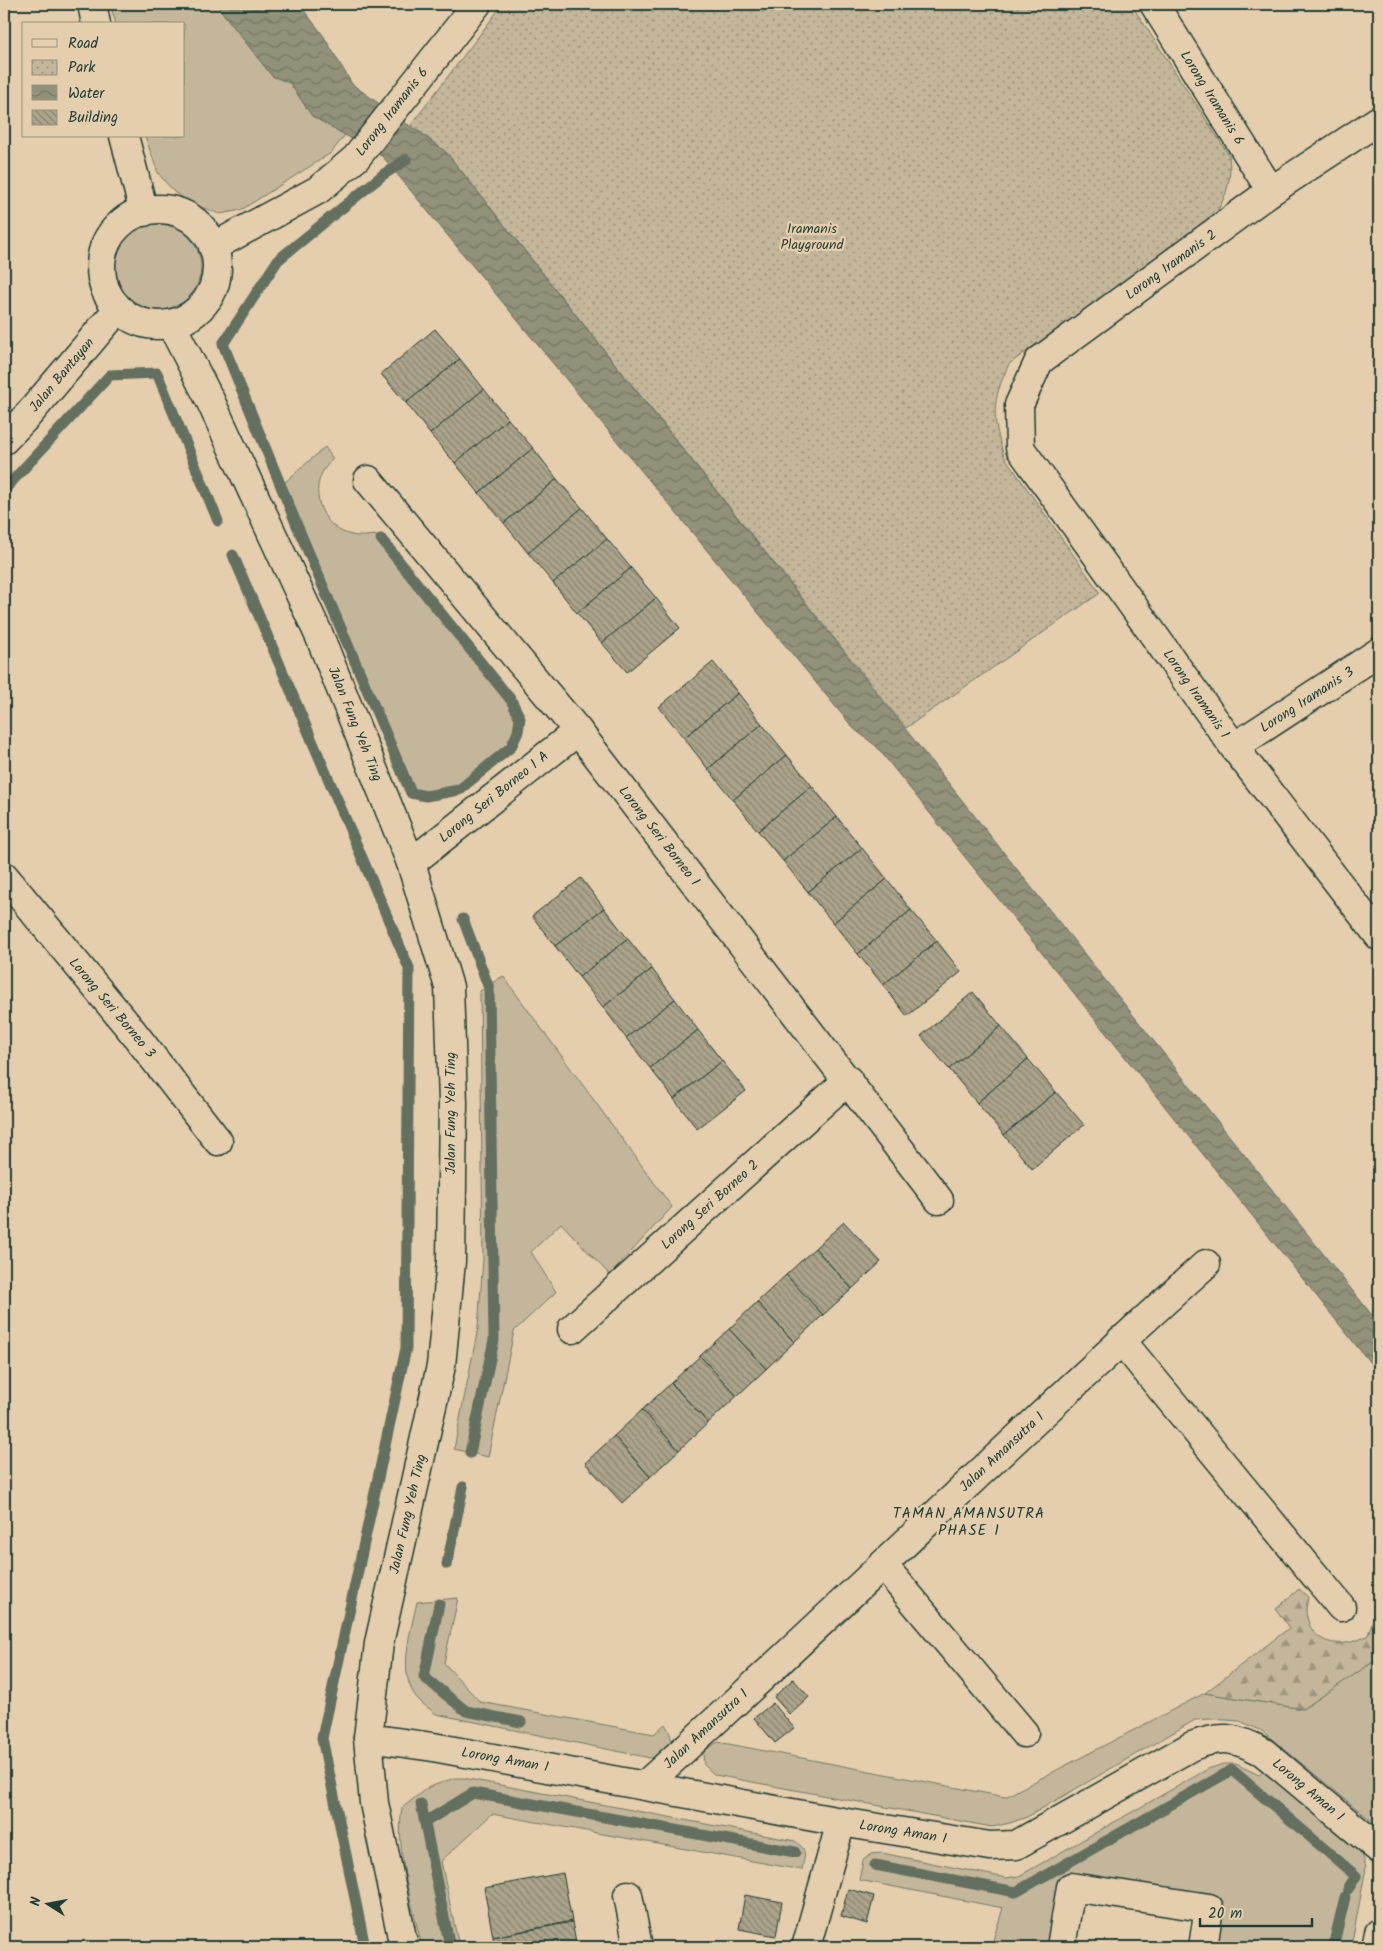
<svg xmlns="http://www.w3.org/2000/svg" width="1383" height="1951" font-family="Kalam,sans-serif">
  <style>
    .green { fill: #c4b69a; stroke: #727a67 }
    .forest { fill: url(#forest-firs); stroke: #727a67 }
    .park { fill: url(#park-dots); stroke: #727a67 }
    .water { fill: url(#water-waves); stroke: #646f5e }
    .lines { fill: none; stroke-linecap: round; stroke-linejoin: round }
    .stream { stroke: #646f5e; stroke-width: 11 }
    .building { fill: url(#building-back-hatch); stroke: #1f3d34 }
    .minor-casing { stroke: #1f3d34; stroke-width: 31 }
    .minor { stroke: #e5cead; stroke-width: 28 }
    .labels { text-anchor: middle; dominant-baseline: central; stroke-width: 4.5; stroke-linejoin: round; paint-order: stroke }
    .street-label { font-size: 14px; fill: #1f3d34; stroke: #e5cead }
    .park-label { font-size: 14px; fill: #274339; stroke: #e5cead }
    .neighbourhood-label { font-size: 15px; letter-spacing: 1px; fill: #1f3d34; stroke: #e5cead }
  </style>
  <defs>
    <pattern id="forest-firs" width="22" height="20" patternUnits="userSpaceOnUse" patternTransform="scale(1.25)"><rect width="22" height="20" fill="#c4b69a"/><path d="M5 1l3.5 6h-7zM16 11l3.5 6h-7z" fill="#9f957e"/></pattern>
    <pattern id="park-dots" width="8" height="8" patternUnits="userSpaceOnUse" patternTransform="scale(1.25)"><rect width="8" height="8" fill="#c4b69a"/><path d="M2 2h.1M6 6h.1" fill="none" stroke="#9f957e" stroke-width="1.8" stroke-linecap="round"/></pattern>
    <pattern id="water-waves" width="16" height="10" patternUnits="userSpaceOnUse" patternTransform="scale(1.25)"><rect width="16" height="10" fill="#92917a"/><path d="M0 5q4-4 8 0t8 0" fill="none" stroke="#777865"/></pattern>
    <pattern id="building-back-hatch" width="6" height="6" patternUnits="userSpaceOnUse" patternTransform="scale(1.25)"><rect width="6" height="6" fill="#aba38a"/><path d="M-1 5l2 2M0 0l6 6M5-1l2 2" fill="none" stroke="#8b8672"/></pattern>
  </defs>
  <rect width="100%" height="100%" fill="#e5cead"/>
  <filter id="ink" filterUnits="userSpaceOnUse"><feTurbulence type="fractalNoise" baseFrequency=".02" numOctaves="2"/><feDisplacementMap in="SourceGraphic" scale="10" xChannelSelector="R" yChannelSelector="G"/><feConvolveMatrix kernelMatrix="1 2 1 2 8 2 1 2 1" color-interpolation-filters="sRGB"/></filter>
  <g filter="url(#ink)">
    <!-- green -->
    <g class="green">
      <polygon points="110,4 216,4 272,76 290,83 312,116 345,135 331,153 241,210 220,214 195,205 174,192 158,173 145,136 184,136 184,24 116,24"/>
      <circle cx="158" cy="267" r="43"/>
      <path d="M325,447L333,459C330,462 326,466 323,471C309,495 324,530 352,535C359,537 367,536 375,535L508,702L515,717L514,732L508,745L458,787L425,793L415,790L284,483Z"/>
      <polygon points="503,976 672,1207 610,1275 561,1223 531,1252 556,1292 514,1331 488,1457 454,1449 478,1328 483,1259 480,991"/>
      <path d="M458,1598L444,1663L480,1702L654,1734L665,1724C676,1742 672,1749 655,1759L436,1714C430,1709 423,1705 418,1699C396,1676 411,1630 417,1602Z"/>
      <polygon points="1379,1658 1379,1827 1262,1731 1240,1721 1210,1719 1195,1720 1027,1817 1010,1823 992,1827 715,1775 704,1765 703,1754 708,1748 718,1742 1005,1797 1205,1693 1303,1709"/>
      <polygon points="1223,1764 1236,1764 1259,1775 1266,1770 1357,1849 1363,1857 1366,1868 1351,1947 1203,1947 1209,1909 1071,1887 1061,1947 991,1947 1003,1908 859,1880 863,1860 872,1854 882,1853 1006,1878 1019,1876 1208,1769"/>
      <path d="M454,1778H463L795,1841C809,1851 804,1855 802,1870L492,1814L441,1861L459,1947H422C412,1902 395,1854 402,1808L427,1788Z"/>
    </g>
    <!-- forest -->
    <path class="forest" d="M1299,1589L1308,1597C1307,1604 1305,1611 1307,1617C1313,1647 1346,1649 1368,1635L1373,1619L1379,1615V1658L1303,1709L1205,1693L1289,1628L1276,1609Z"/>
    <!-- park -->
    <path class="park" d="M503,4H1131L1229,155C1232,181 1227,194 1215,216L1009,364C991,402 992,417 1004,456L1100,593L906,728L446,152L411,125Z"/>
    <!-- water -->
    <polygon class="water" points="216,4 299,4 323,35 352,84 446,152 1379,1324 1379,1374 876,746 854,729 383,157 312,116 290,83 272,76"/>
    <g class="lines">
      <!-- stream -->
      <g class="stream">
        <polyline points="4,490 110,375 157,373 218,521"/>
        <polyline points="381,539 511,700 520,718 518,732 511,747 459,790 426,796 411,793 296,523 223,344 278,260 384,174 406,160"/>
        <polyline points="233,555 409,968 406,1348 322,1738 365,1947"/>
        <polyline points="463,919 489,988 494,1340 470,1453"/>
        <polyline points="447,1564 463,1487"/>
        <polyline points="439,1604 424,1677 466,1711 521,1722"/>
        <polyline points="421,1804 450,1947"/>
        <polyline points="425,1822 473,1793 795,1852"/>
        <polyline points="875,1865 1016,1892 1232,1770 1356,1876 1348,1889"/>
        <polyline points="1333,1947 1345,1897"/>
      </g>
    </g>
    <!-- building -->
    <g class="building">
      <polygon points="435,329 460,359 406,403 381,374"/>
      <polygon points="460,359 484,389 430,434 406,403"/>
      <polygon points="484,389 508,419 455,463 430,434"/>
      <polygon points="508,419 533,448 479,493 455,463"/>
      <polygon points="533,448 557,479 504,523 479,493"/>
      <polygon points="557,479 582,508 528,553 504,523"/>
      <polygon points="582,508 607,539 553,583 528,553"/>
      <polygon points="607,539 631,568 577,613 553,583"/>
      <polygon points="631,568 656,598 602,643 577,613"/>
      <polygon points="656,598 680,628 627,672 602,643"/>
      <polygon points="713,662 738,693 684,738 659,707"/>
      <polygon points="738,693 762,724 708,769 684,738"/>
      <polygon points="762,724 787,755 733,800 708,769"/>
      <polygon points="787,755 812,786 758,831 733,800"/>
      <polygon points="812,786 837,817 783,861 758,831"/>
      <polygon points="837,817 862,848 808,892 783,861"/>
      <polygon points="862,848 887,879 833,923 808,892"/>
      <polygon points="581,878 604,908 555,946 532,916"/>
      <polygon points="887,879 911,910 858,954 833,923"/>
      <polygon points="604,908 628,939 579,977 555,946"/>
      <polygon points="911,910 937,941 883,985 858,954"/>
      <polygon points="628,939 652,969 603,1007 579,977"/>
      <polygon points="937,941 961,972 907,1016 883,985"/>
      <polygon points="652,969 675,999 626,1038 603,1007"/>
      <polygon points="973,992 1001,1026 949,1069 921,1036"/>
      <polygon points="675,999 698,1030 650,1068 626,1038"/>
      <polygon points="1001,1026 1028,1059 977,1103 949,1069"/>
      <polygon points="698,1030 722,1061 674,1099 650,1068"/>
      <polygon points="1028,1059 1056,1092 1004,1135 977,1103"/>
      <polygon points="722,1061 746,1091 697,1129 674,1099"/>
      <polygon points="1056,1092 1084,1125 1032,1169 1004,1135"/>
      <polygon points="844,1222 881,1262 852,1289 815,1248"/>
      <polygon points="815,1248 852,1289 823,1315 786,1275"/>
      <polygon points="786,1275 823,1315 794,1342 757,1302"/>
      <polygon points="757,1302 794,1342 766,1369 729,1329"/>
      <polygon points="729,1329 766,1369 737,1396 700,1356"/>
      <polygon points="700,1356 737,1396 708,1423 671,1383"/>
      <polygon points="671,1383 708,1423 679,1450 642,1410"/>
      <polygon points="642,1410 679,1450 650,1477 614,1436"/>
      <polygon points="614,1436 650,1477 622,1503 585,1463"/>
      <polygon points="793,1679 809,1697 790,1715 774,1697"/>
      <polygon points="773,1703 794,1728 775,1743 754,1718"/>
      <polygon points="563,1873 572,1921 493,1937 484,1888"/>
      <polygon points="848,1889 874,1896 867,1924 841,1916"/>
      <polygon points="745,1895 782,1902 776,1936 739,1929"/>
      <polygon points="572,1922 577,1947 495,1947 493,1937"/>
    </g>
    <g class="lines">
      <defs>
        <g id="minor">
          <polyline points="92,4 96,24"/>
          <polyline points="1154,4 1271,191"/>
          <polyline points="1379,120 1271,191 1039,361 1019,405 1020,448 1234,747 1379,936"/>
          <polyline points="124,136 144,212"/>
          <circle cx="159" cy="267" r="58"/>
          <polyline points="213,247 318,190 356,158 477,4"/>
          <polyline points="171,324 210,400 319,635 411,863 449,987 453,1102 451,1261 441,1366 379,1643 368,1738 374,1803 404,1947"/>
          <polyline points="4,440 29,414 118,309"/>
          <polyline points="368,480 578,731 939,1200"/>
          <polyline points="1234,747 1379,652"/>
          <polyline points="411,863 578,731"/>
          <polyline points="4,876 133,1032 218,1141"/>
          <polyline points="572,1329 848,1080"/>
          <polyline points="1121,1340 1341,1607"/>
          <polyline points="883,1565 1024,1733"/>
          <path d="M368,1738L433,1747L841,1822L990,1846L1016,1845L1192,1746C1222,1735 1235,1737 1263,1752L1379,1849"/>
          <path d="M645,1785C835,1614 1016,1434 1206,1264"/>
          <polyline points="628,1895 638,1947"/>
          <polyline points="806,1947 841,1822"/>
          <polyline points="1061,1947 1071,1887 1209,1908 1203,1947"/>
          <polyline points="1376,1947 1379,1933"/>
        </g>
      </defs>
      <!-- minor casing -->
      <use href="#minor" class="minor-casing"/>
      <!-- minor -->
      <use href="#minor" class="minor"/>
    </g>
  </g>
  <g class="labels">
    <!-- street labels -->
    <g class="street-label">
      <text transform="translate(1212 98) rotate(58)">Lorong Iramanis 6</text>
      <text transform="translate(392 112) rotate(-52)">Lorong Iramanis 6</text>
      <text transform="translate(1171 265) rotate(-36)">Lorong Iramanis 2</text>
      <text transform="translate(62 375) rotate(-50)">Jalan Bantayan</text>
      <text transform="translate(1196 694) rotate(55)">Lorong Iramanis 1</text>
      <text transform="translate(1307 700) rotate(-33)">Lorong Iramanis 3</text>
      <text transform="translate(355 724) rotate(68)">Jalan Fung Yeh Ting</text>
      <text transform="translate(494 797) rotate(-39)">Lorong Seri Borneo 1 A</text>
      <text transform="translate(659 836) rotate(52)">Lorong Seri Borneo 1</text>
      <text transform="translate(112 1008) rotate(50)">Lorong Seri Borneo 3</text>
      <text transform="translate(451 1113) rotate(-90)">Jalan Fung Yeh Ting</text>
      <text transform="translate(710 1205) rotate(-42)">Lorong Seri Borneo 2</text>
      <text transform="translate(1002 1452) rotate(-43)">Jalan Amansutra 1</text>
      <text transform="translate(408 1514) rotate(-77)">Jalan Fung Yeh Ting</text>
      <text transform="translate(706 1729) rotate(-43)">Jalan Amansutra 1</text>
      <text transform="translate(505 1760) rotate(10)">Lorong Aman 1</text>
      <text transform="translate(1308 1790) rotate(40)">Lorong Aman 1</text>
      <text transform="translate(903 1832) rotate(9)">Lorong Aman 1</text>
    </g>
    <!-- park labels -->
    <g class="park-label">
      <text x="812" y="229">Iramanis<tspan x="812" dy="16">Playground</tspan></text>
    </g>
    <!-- neighbourhood labels -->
    <g class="neighbourhood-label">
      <text x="969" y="1514">TAMAN AMANSUTRA<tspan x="969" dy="17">PHASE 1</tspan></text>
    </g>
  </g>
  <!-- margin -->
  <rect width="1383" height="1951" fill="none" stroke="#e5cead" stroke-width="20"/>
  <rect x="10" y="10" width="1363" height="1931" fill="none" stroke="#1f3d34" stroke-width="2" filter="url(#ink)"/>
  <!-- legend -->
  <rect x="22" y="22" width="162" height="115" fill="#e5cead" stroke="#96947d"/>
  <rect x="32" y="39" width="25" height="8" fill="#e5cead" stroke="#96947d"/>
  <text x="68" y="48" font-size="15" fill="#1f3d34">Road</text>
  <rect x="32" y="60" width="25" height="15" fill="url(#park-dots)" stroke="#96947d"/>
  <text x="68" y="72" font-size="15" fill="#1f3d34">Park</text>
  <rect x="32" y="85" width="25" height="15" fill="url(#water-waves)" stroke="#96947d"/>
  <text x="68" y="98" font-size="15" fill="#1f3d34">Water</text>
  <rect x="32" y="110" width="25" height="15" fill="url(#building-back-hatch)" stroke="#96947d"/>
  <text x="68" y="122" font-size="15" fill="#1f3d34">Building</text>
  <!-- north arrow -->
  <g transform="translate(48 1904) rotate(281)" stroke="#e5cead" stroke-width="4" paint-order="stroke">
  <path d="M0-4L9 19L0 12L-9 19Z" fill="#1f3d34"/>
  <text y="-8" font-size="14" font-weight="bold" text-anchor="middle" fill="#1f3d34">N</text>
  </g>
  <!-- scale -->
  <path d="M1200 1918v8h112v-8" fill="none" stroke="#1f3d34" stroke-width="2.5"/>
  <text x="1208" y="1918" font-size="15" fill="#1f3d34" stroke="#e5cead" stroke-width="4" paint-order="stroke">20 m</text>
</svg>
